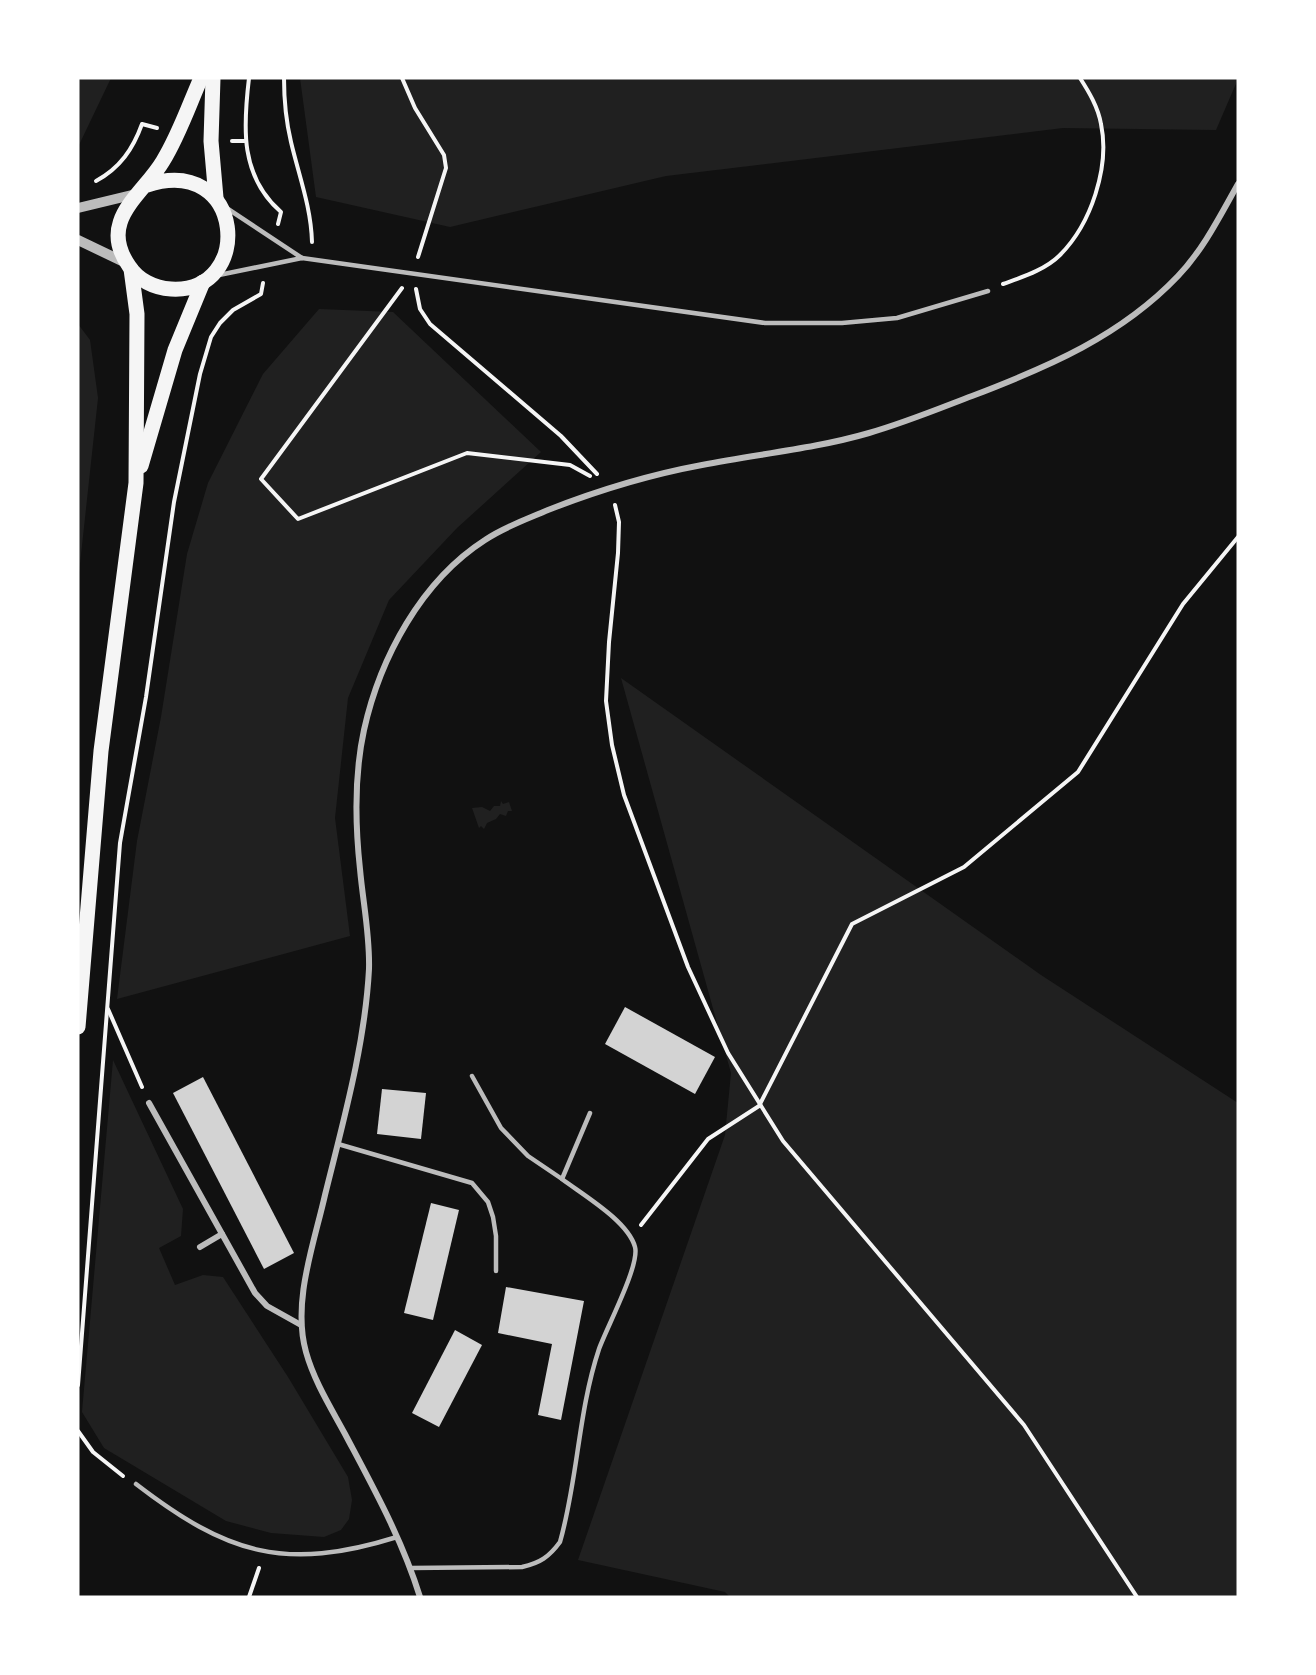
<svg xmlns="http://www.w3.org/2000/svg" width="1316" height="1675" font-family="'Space Grotesk',sans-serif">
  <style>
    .green { fill: #202020 }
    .building { fill: #d3d3d3 }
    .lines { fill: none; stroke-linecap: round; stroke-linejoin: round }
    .path { stroke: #f5f5f5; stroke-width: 4 }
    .service { stroke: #bcbcbc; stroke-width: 4.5 }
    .minor { stroke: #bcbcbc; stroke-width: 6 }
    .tertiary { stroke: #bcbcbc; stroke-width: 10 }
    .primary { stroke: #f5f5f5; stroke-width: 15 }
  </style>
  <rect width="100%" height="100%" fill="#111"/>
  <!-- green -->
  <g class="green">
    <polygon points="78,78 111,78 78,147"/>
    <polygon points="300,78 1238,78 1238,79 1216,130 1063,128 666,176 450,227 316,197"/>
    <polygon points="319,309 393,312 541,452 457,528 389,600 348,698 335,818 350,936 117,999 137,841 161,717 187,554 208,483 263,374"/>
    <polygon points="78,324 90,340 98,398 78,582"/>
    <polygon points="621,678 1041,975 1238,1103 1238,1597 730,1597 725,1592 578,1560 725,1135 731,1073"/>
    <polygon points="501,801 503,804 509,802 512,811 508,811 506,816 500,814 496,819 487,823 484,829 481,826 479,828 472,808 482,807 490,811 494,806 500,806"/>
    <polygon points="113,1060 183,1209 181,1236 159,1248 175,1285 203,1275 223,1277 288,1377 348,1477 352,1500 349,1519 341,1530 324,1537 271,1533 226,1521 104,1448 82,1412"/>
  </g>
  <!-- building -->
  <g class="building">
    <polygon points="625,1007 715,1057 695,1094 605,1044"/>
    <polygon points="203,1077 294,1253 264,1269 173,1093"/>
    <polygon points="382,1089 426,1093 421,1139 377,1134"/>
    <polygon points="431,1203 459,1210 433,1320 404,1313"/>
    <polygon points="506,1287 584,1301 561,1420 538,1415 552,1344 498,1333"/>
    <polygon points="455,1330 482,1345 439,1427 412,1413"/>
  </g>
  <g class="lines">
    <!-- path -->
    <g class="path">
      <path d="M249,78C243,128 240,176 281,212L278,224"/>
      <path d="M284,78C284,100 286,121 291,142C299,176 311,207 312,242"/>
      <polyline points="402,78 415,108 444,155 446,168 418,257"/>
      <polyline points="232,141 246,141"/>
      <path d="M96,181C120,168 133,149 142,124L157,128"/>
      <path d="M1003,284C1022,277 1045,270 1060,255C1091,224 1110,167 1101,124C1098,107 1089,92 1080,78"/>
      <polyline points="402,288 261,479 298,519 467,453 570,465 590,476"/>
      <polyline points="416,289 420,309 430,324 561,436 597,474"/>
      <polyline points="615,505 619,522 618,553 609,642 606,701 612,745 624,795 688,967 728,1053 783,1141 1024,1425 1137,1597"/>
      <polyline points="108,1009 142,1087"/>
      <polyline points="641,1225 708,1139 759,1106 852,924 964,867 1078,772 1183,604 1238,537"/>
      <polyline points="78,1385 120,843 146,697 174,502 200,374 211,337 220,323 233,310 261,294 263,283"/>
      <polyline points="78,1431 93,1452 123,1476"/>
      <polyline points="249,1597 259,1568"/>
    </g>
    <!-- service -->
    <g class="service">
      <polyline points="225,207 302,258"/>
      <polyline points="219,275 302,258 765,323 842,323 897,318 988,291"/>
      <polyline points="472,1076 501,1128 528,1156 562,1179"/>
      <polyline points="338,1144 472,1183 488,1202 493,1217 496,1236 496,1271"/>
      <path d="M136,1484C227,1554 285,1572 397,1537"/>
      <path d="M411,1568L522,1567C540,1563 549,1557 560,1542C578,1479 578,1412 599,1349C607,1327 640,1265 635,1247C628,1221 583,1195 562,1179L590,1113"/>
    </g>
    <!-- minor -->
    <g class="minor">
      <polyline points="149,1103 255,1293 267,1306 301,1325"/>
      <polyline points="200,1247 222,1234"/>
      <path d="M420,1597C402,1539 373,1487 345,1434C331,1408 314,1381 306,1352C292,1302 314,1244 325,1195C343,1122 365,1045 369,969C370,935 363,903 360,869C355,823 354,776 364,730C380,658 421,581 485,540C504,527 527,519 548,510C599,490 648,475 702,465C757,454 814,449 869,433C904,423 938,409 972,396C1048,367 1121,336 1178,276C1203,250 1220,216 1238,184"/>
    </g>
    <!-- tertiary -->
    <g class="tertiary">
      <polyline points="78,208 136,194"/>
      <polyline points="78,240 126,263"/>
    </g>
    <!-- primary -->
    <g class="primary">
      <polyline points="213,78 211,141 216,198"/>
      <path d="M147,185C245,153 255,294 171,289C154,288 138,280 129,266C97,220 143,195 163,161C179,135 189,105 201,78"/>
      <polyline points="141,466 175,350 203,282"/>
      <polyline points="78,1027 101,751 136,483 137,314 131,269"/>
    </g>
  </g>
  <!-- border -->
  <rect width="1316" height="1675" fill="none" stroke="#ffffff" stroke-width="159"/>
</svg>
